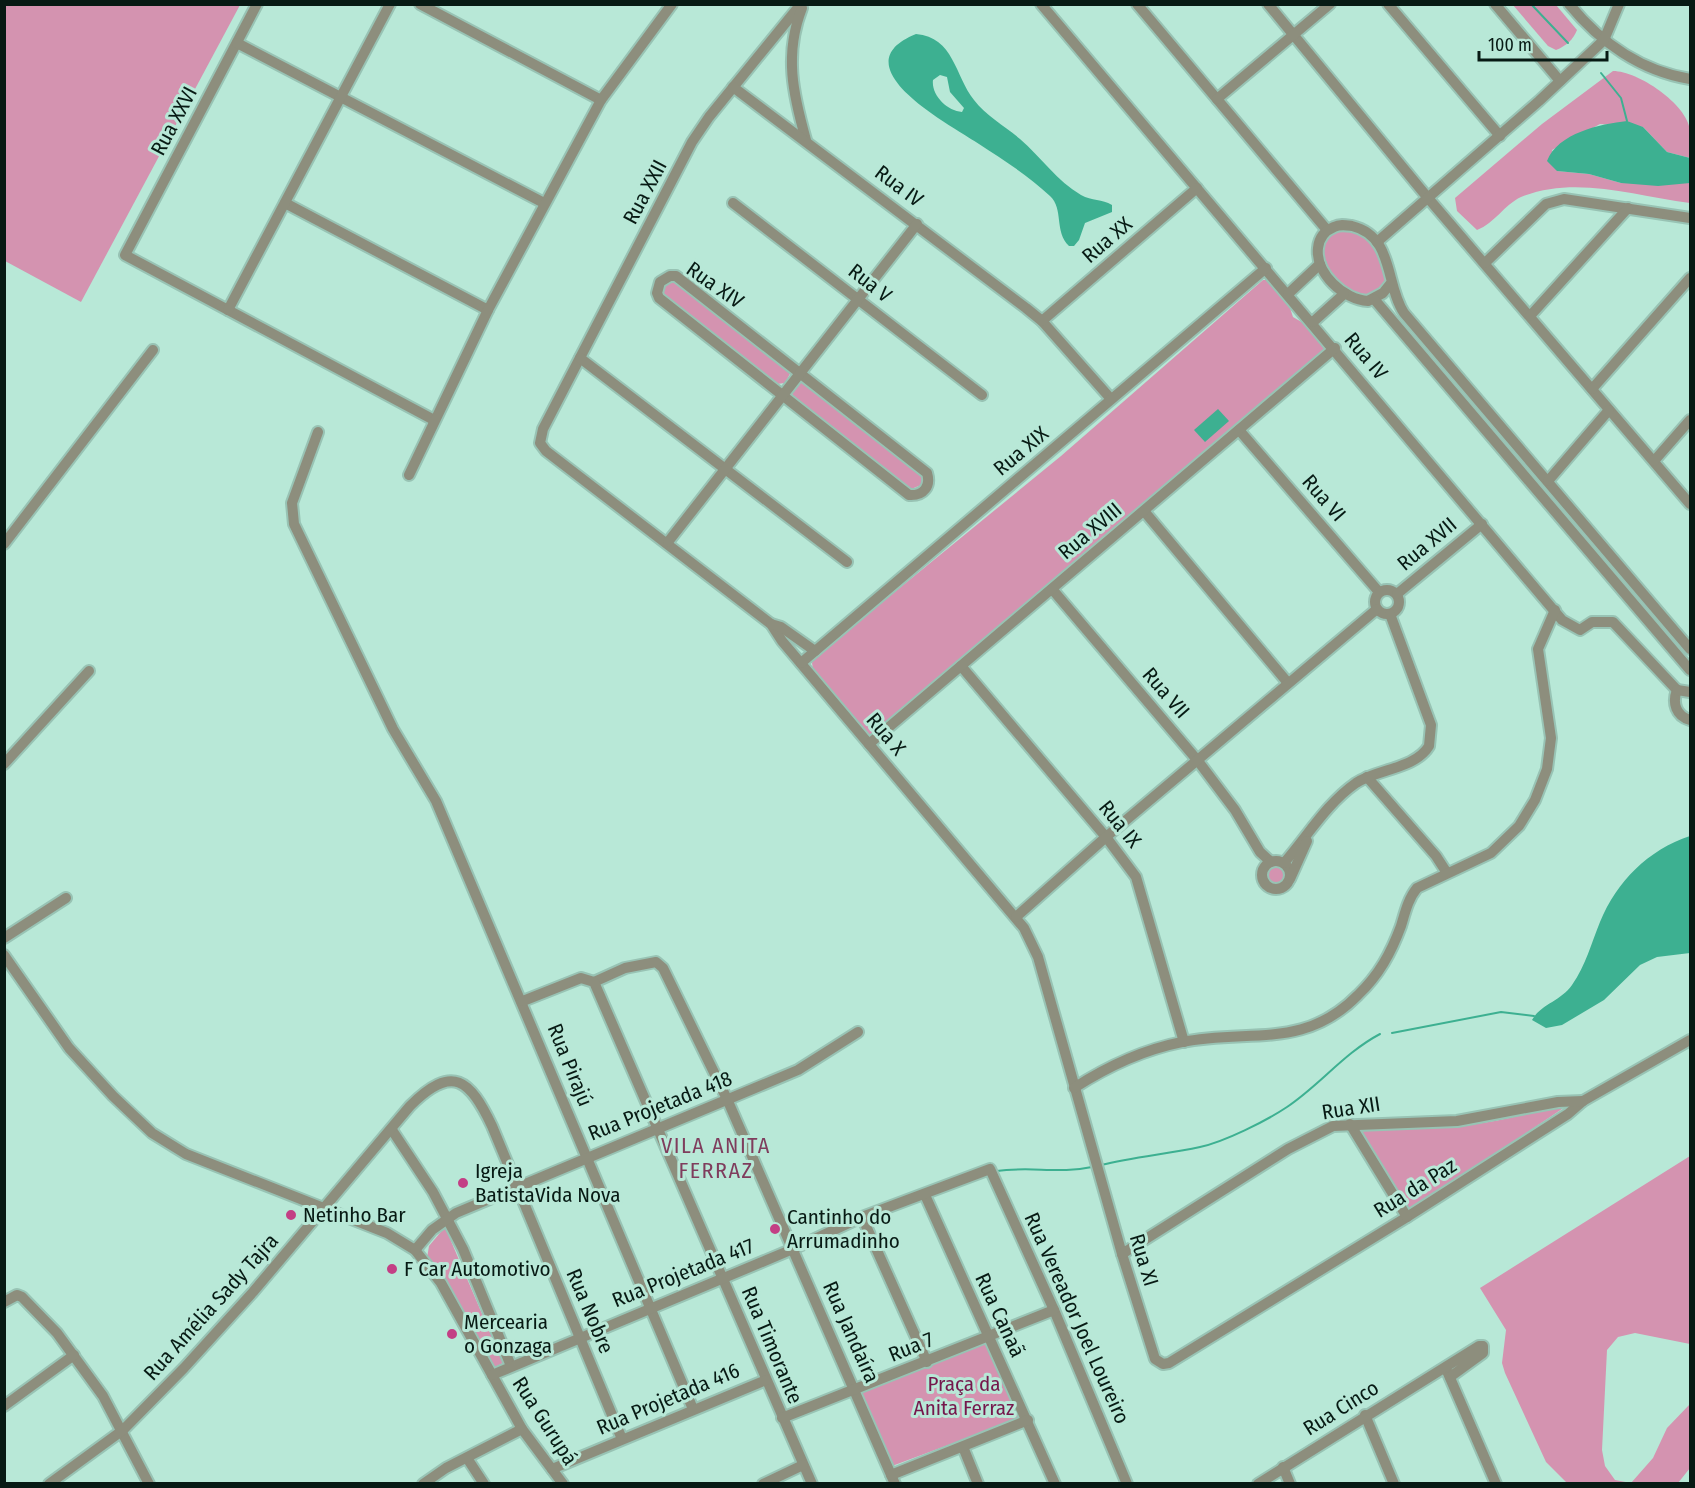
<svg xmlns="http://www.w3.org/2000/svg" width="1695" height="1488" font-family="'Fira Sans Condensed',sans-serif">
  <style>
    .green { fill: #d493b0 }
    .water { fill: #3db091; fill-rule: evenodd }
    .lines { fill: none; stroke-linecap: round; stroke-linejoin: round }
    .stream { stroke: #3db091; stroke-width: 2 }
    .street-casing { stroke: #98c3b4; stroke-width: 14 }
    .street { stroke: #8d8e7d; stroke-width: 10 }
    .poi-dot { fill: #c33f85; stroke: #b8e8d7; stroke-width: 2 }
    .labels { text-anchor: middle; dominant-baseline: central; stroke-width: 6; stroke-linejoin: round; paint-order: stroke }
    .street-label { font-size: 21px; fill: #071a14; stroke: #b8e8d7 }
    .poi-label { font-size: 21px; fill: #071a14; stroke: #b8e8d7; text-anchor: start }
    .park-label { font-size: 21px; fill: #75174c; stroke: #b8e8d7 }
    .neighbourhood-label { font-size: 22px; letter-spacing: 1.5px; fill: #7f3d5d; stroke: #b8e8d7 }
  </style>
  <rect width="100%" height="100%" fill="#b8e8d7"/>
  <!-- green -->
  <g class="green">
    <polygon points="4,5 240,5 81,302 5,261"/>
    <path d="M1513,5H1556L1577,30C1573,40 1566,46 1556,50L1548,46Z"/>
    <path d="M1613,71C1638,71 1687,104 1690,130C1692,138 1690,149 1690,158L1667,152L1643,127L1600,124L1552,150L1557,171L1589,174L1621,183H1690V203C1634,196 1576,175 1521,197C1504,205 1495,223 1477,230L1457,211L1455,198L1542,124Z"/>
    <path d="M1345,229C1369,235 1387,256 1386,282C1360,329 1287,240 1345,229Z"/>
    <polygon points="675,280 792,370 785,383 777,384 662,294 666,282"/>
    <polygon points="1263,280 1269,280 1287,299 1293,317 1310,327 1327,349 871,735 867,733 813,669 812,663 814,658 1061,456"/>
    <polygon points="802,380 923,476 921,485 909,490 793,398 792,392"/>
    <circle cx="1276" cy="875" r="12"/>
    <path d="M1560,1104L1562,1109L1413,1209L1407,1207L1361,1135L1366,1127C1433,1133 1497,1125 1560,1104Z"/>
    <polygon points="1690,1156 1690,1344 1635,1333 1618,1337 1607,1350 1602,1450 1605,1466 1615,1480 1631,1483 1653,1458 1667,1428 1690,1404 1690,1468 1678,1483 1567,1483 1546,1462 1505,1373 1502,1363 1506,1330 1480,1288"/>
    <polygon points="445,1227 503,1363 491,1369 427,1258 429,1246"/>
    <polygon points="982,1344 988,1346 1018,1419 892,1466 862,1395 865,1390"/>
  </g>
  <!-- water -->
  <g class="water">
    <path d="M916,34C954,37 955,76 974,100C986,116 1005,126 1020,139C1041,157 1057,181 1081,195C1092,201 1102,199 1112,205V212L1085,223L1079,240L1074,246H1069C1054,232 1064,209 1050,196C1029,176 1002,159 979,144C951,125 837,66 916,34ZM940,75L947,77L950,92L964,108L962,112C947,111 931,95 933,80Z"/>
    <path d="M1627,121L1643,127L1667,152L1690,158V183L1658,186L1621,183L1589,174L1557,171L1547,161C1558,133 1600,124 1627,121Z"/>
    <polygon points="1218,409 1229,421 1205,442 1194,430"/>
    <path d="M1690,836V953L1657,957L1640,965L1604,1000L1562,1025L1546,1028L1532,1020C1541,1004 1561,1001 1572,985C1586,965 1591,944 1600,922C1617,881 1648,850 1690,836Z"/>
  </g>
  <g class="lines">
    <!-- stream -->
    <g class="stream">
      <polyline points="1531,4 1568,43"/>
      <polyline points="1601,73 1621,98 1627,121"/>
      <polyline points="1392,1033 1501,1012 1534,1016"/>
      <path d="M1101,1165C1133,1157 1167,1154 1200,1147C1224,1142 1266,1121 1287,1107C1320,1085 1344,1053 1380,1034"/>
      <path d="M997,1171C1029,1166 1060,1174 1092,1167"/>
    </g>
    <defs>
      <g id="street">
        <polyline points="257,4 125,255 434,420"/>
        <polyline points="420,4 601,100"/>
        <polyline points="801,4 709,117 692,142 543,429 540,443 546,451 771,624 782,641 1024,928 1038,957 1122,1254 1155,1359 1163,1364 1169,1363 1407,1217 1568,1114 1583,1101 1690,1040"/>
        <polyline points="1041,4 1562,620 1580,630 1592,622 1613,622 1677,690"/>
        <polyline points="1137,4 1327,230"/>
        <polyline points="1268,4 1428,198 1690,504"/>
        <polyline points="1388,4 1500,136"/>
        <polyline points="1495,4 1560,81"/>
        <path d="M1569,4C1600,42 1641,71 1690,79"/>
        <path d="M802,8C784,54 793,94 806,140"/>
        <polyline points="237,43 544,203"/>
        <polyline points="733,87 1026,308 1042,321 1111,399"/>
        <polyline points="1217,99 1330,4"/>
        <polyline points="285,203 488,310"/>
        <polyline points="733,203 982,395"/>
        <polyline points="1377,242 1539,101 1604,40 1619,4"/>
        <polyline points="1485,263 1546,204 1564,199 1690,218"/>
        <path d="M670,276H676L927,473C931,486 924,496 909,495L659,298L657,293L660,282Z"/>
        <path d="M1391,283L1383,293L1368,301C1344,300 1315,273 1318,248C1319,238 1324,231 1334,227C1340,224 1345,225 1352,226C1394,236 1385,284 1404,313L1690,649"/>
        <polyline points="1288,294 1320,264"/>
        <polyline points="1374,299 1690,670"/>
        <polyline points="228,310 390,4"/>
        <polyline points="1530,316 1628,208"/>
        <polyline points="1042,321 1197,188"/>
        <polyline points="1313,322 1344,294"/>
        <polyline points="580,358 847,562"/>
        <polyline points="1592,389 1690,278"/>
        <polyline points="1239,430 1379,592"/>
        <polyline points="318,432 292,503 294,524 393,729 436,801 693,1409"/>
        <polyline points="1654,461 1690,420"/>
        <polyline points="409,475 488,310 601,100 672,4"/>
        <polyline points="1548,481 1609,410"/>
        <polyline points="1144,511 1288,683"/>
        <polyline points="668,542 917,224"/>
        <polyline points="4,544 153,350"/>
        <polyline points="1052,589 1198,761 1235,810 1260,852 1271,862"/>
        <circle cx="1387" cy="602" r="12"/>
        <polyline points="1397,594 1482,524"/>
        <polyline points="771,624 781,627 815,651"/>
        <polyline points="801,663 1266,268"/>
        <polyline points="961,666 1106,837 1136,877 1184,1042"/>
        <path d="M1677,690C1672,703 1676,716 1690,720"/>
        <polyline points="1677,690 1690,692"/>
        <polyline points="869,744 1335,348"/>
        <polyline points="4,764 89,671"/>
        <polyline points="1367,777 1436,856 1447,873"/>
        <circle cx="1276" cy="875" r="14"/>
        <path d="M1284,863C1307,837 1326,804 1356,783C1377,769 1415,769 1429,746L1431,725L1390,614"/>
        <polyline points="1290,879 1307,841"/>
        <polyline points="1016,917 1106,837 1377,609"/>
        <polyline points="4,938 66,898"/>
        <polyline points="4,955 69,1048 113,1096 152,1133 186,1154 387,1233 415,1250 441,1283 522,1429 563,1484"/>
        <polyline points="594,982 625,968 656,962 663,968 727,1099 895,1484"/>
        <polyline points="523,1001 581,978 594,982 812,1484"/>
        <path d="M1074,1088C1108,1066 1142,1050 1182,1042C1248,1028 1303,1051 1358,995C1379,975 1391,953 1401,926C1405,913 1408,899 1417,888L1491,853L1519,826L1535,800L1547,769L1551,738L1538,649L1555,610"/>
        <polyline points="1350,1124 1407,1217"/>
        <polyline points="392,1130 433,1192 463,1249 511,1366"/>
        <polyline points="925,1195 1055,1484"/>
        <polyline points="862,1217 927,1362"/>
        <polyline points="415,1250 432,1230 456,1213 798,1070 858,1032"/>
        <polyline points="1122,1254 1288,1149 1333,1126 1457,1121 1558,1102 1583,1101"/>
        <polyline points="4,1302 17,1295 22,1297 57,1333 103,1396 149,1484"/>
        <polyline points="1447,1371 1496,1484"/>
        <polyline points="492,1375 793,1249 862,1217 990,1169 1054,1310 1127,1484"/>
        <polyline points="4,1406 74,1355"/>
        <polyline points="1365,1415 1394,1484"/>
        <polyline points="782,1418 1054,1310"/>
        <polyline points="963,1447 978,1484"/>
        <polyline points="467,1458 484,1484"/>
        <polyline points="1283,1467 1290,1484"/>
        <polyline points="552,1469 766,1380"/>
        <polyline points="891,1475 1028,1420"/>
        <path d="M49,1484L123,1430L184,1368L253,1292L410,1106C453,1063 470,1080 492,1126L622,1439"/>
        <polyline points="423,1484 446,1468 522,1429"/>
        <polyline points="763,1484 803,1465"/>
        <polyline points="1258,1484 1479,1346 1483,1346 1483,1353 1450,1377"/>
      </g>
    </defs>
    <!-- street casing -->
    <use href="#street" class="street-casing"/>
    <!-- street -->
    <use href="#street" class="street"/>
  </g>
  <!-- markers -->
  <g class="poi-dot">
    <circle cx="463" cy="1183" r="6"/>
    <circle cx="291" cy="1215" r="6"/>
    <circle cx="775" cy="1229" r="6"/>
    <circle cx="392" cy="1269" r="6"/>
    <circle cx="452" cy="1334" r="6"/>
  </g>
  <g class="labels">
    <!-- street labels -->
    <g class="street-label">
      <text transform="translate(174 121) rotate(-62)">Rua XXVI</text>
      <text transform="translate(899 186) rotate(37)">Rua IV</text>
      <text transform="translate(645 192) rotate(-62)">Rua XXII</text>
      <text transform="translate(1107 240) rotate(-41)">Rua XX</text>
      <text transform="translate(870 283) rotate(38)">Rua V</text>
      <text transform="translate(715 285) rotate(35)">Rua XIV</text>
      <text transform="translate(1366 356) rotate(50)">Rua IV</text>
      <text transform="translate(1021 451) rotate(-40)">Rua XIX</text>
      <text transform="translate(1324 498) rotate(49)">Rua VI</text>
      <text transform="translate(1090 531) rotate(-40)">Rua XVIII</text>
      <text transform="translate(1427 544) rotate(-40)">Rua XVII</text>
      <text transform="translate(1166 693) rotate(49)">Rua VII</text>
      <text transform="translate(886 734) rotate(50)">Rua X</text>
      <text transform="translate(1120 824) rotate(51)">Rua IX</text>
      <text transform="translate(570 1065) rotate(68)">Rua Pirajú</text>
      <text transform="translate(660 1106) rotate(-22)">Rua Projetada 418</text>
      <text transform="translate(1351 1108) rotate(-9)">Rua XII</text>
      <text transform="translate(1415 1188) rotate(-32)">Rua da Paz</text>
      <text transform="translate(1144 1260) rotate(73)">Rua XI</text>
      <text transform="translate(683 1273) rotate(-22)">Rua Projetada 417</text>
      <text transform="translate(211 1307) rotate(-48)">Rua Amélia Sady Tajra</text>
      <text transform="translate(590 1311) rotate(67)">Rua Nobre</text>
      <text transform="translate(1000 1315) rotate(65)">Rua Canaã</text>
      <text transform="translate(1077 1318) rotate(66)">Rua Vereador Joel Loureiro</text>
      <text transform="translate(851 1332) rotate(66)">Rua Jandaíra</text>
      <text transform="translate(772 1345) rotate(67)">Rua Timorante</text>
      <text transform="translate(911 1347) rotate(-22)">Rua 7</text>
      <text transform="translate(668 1399) rotate(-23)">Rua Projetada 416</text>
      <text transform="translate(1341 1408) rotate(-32)">Rua Cinco</text>
      <text transform="translate(545 1421) rotate(57)">Rua Gurupá</text>
    </g>
    <!-- poi labels -->
    <g class="poi-label">
      <text x="475" y="1171">Igreja<tspan x="475" dy="24">BatistaVida Nova</tspan></text>
      <text x="303" y="1215">Netinho Bar</text>
      <text x="787" y="1217">Cantinho do<tspan x="787" dy="24">Arrumadinho</tspan></text>
      <text x="404" y="1269">F Car Automotivo</text>
      <text x="464" y="1322">Mercearia<tspan x="464" dy="24">o Gonzaga</tspan></text>
    </g>
    <!-- park labels -->
    <g class="park-label">
      <text x="964" y="1384">Praça da<tspan x="964" dy="24">Anita Ferraz</tspan></text>
    </g>
    <!-- neighbourhood labels -->
    <g class="neighbourhood-label">
      <text x="716" y="1145">VILA ANITA<tspan x="716" dy="25">FERRAZ</tspan></text>
    </g>
  </g>
  <!-- border -->
  <rect width="1695" height="1488" fill="none" stroke="#071a14" stroke-width="12"/>
  <!-- scale -->
  <path d="M1479 51v9h128v-9" fill="none" stroke="#071a14" stroke-width="3"/>
  <text x="1488" y="51" font-size="18" fill="#071a14" stroke="#b8e8d7" stroke-width="4.5" paint-order="stroke">100 m</text>
</svg>
